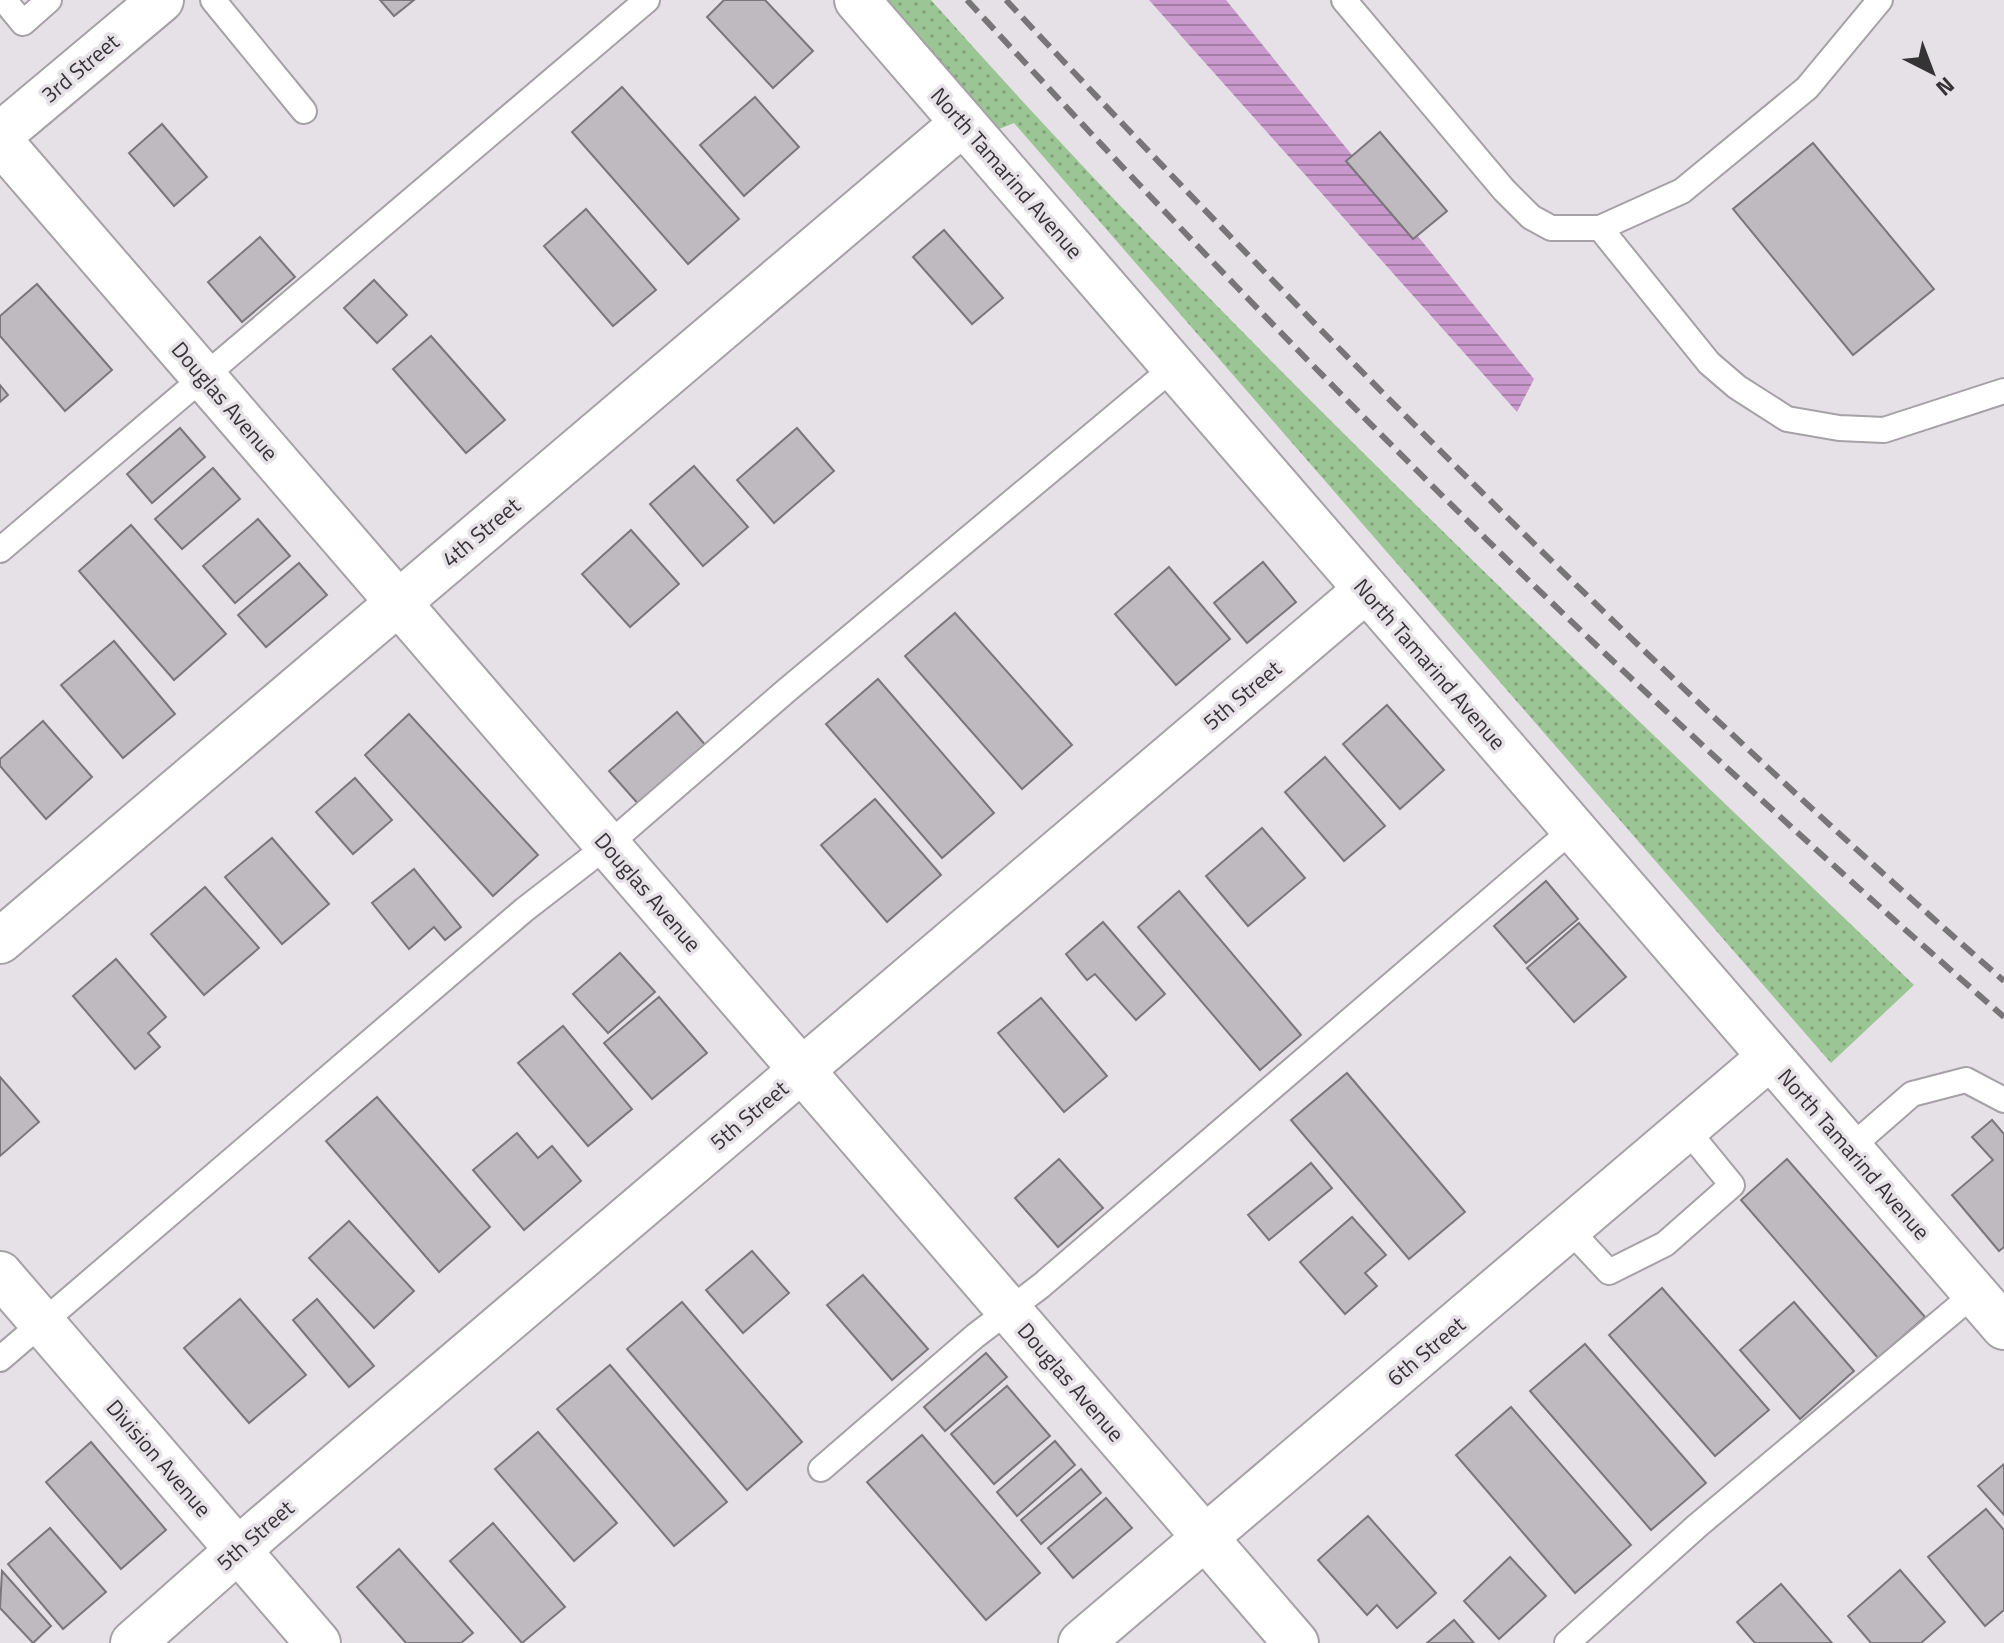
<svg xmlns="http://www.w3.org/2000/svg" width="2004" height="1643" font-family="'Titillium Web',sans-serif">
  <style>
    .grass { fill: url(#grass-dots) }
    .water { fill: url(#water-rules) }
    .building { fill: #bfbabf; stroke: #7a767b; stroke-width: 2 }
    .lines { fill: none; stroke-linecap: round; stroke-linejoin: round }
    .lane-casing { stroke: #a5a1a6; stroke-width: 28 }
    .street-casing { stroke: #a5a1a6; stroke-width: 48 }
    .secondary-casing { stroke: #a5a1a6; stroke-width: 48 }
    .lane { stroke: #fff; stroke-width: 24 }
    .street { stroke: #fff; stroke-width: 44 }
    .secondary { stroke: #fff; stroke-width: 44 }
    .rail { stroke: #787578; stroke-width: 6; stroke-dasharray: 16 8; stroke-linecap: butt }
    .labels { text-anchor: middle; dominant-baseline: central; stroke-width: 7; stroke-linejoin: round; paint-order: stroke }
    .street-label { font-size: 22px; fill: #353335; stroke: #e6e1e6 }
  </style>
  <defs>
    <pattern id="grass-dots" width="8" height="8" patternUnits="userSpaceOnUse" patternTransform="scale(2)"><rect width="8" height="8" fill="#9cc595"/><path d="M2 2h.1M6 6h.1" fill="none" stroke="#80a17a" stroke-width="1.8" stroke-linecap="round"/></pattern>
    <pattern id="water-rules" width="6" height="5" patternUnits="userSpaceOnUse" patternTransform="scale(2)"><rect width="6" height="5" fill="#c998cd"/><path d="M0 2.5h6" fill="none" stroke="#a47da7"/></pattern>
  </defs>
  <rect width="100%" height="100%" fill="#e6e1e6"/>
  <!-- grass -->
  <path class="grass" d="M882,0H931C1239,347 1580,663 1914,985L1831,1063L1014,123L994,131Z"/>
  <!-- water -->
  <polygon class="water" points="1149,0 1226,0 1534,379 1517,412"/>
  <!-- building -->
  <g class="building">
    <polygon points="380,0 414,0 394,16"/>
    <polygon points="724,0 765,0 813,51 773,88 707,17"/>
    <polygon points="622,87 739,219 688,264 572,132"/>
    <polygon points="755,97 799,147 744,196 700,145"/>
    <polygon points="162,124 207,177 174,206 129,153"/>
    <polygon points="1380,132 1447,211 1413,239 1346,161"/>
    <polygon points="1813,143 1934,289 1853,355 1733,209"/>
    <polygon points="586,209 656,290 613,326 544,246"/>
    <polygon points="944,230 1003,298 972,324 913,257"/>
    <polygon points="260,237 295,277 242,322 208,282"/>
    <polygon points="374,280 407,315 377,343 344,308"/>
    <polygon points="37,284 112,370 65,411 0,336 0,316"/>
    <polygon points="431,336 505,420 466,453 393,369"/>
    <polygon points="0,385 8,395 0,402"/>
    <polygon points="180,428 205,457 152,503 127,474"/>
    <polygon points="797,428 834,471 774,523 737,480"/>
    <polygon points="694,466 748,527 703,566 650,504"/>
    <polygon points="213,468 240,499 182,549 155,519"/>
    <polygon points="258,519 290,556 235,603 203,566"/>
    <polygon points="131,525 226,634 174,680 79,571"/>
    <polygon points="631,530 679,584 630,627 582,574"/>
    <polygon points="1263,562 1296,602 1247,643 1214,603"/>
    <polygon points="299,563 327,595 266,647 238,615"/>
    <polygon points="1169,567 1230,639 1176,685 1115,614"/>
    <polygon points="955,613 1072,745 1022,789 905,656"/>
    <polygon points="114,641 175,714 123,758 61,685"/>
    <polygon points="878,679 994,813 942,858 826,724"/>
    <polygon points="1387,705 1444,770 1400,809 1343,744"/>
    <polygon points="677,712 707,747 641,807 609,771"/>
    <polygon points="409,714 538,855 493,896 365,755"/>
    <polygon points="43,721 92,777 46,819 0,766 0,759"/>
    <polygon points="1325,757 1385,826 1344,861 1285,792"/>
    <polygon points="355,778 392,820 353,854 316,812"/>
    <polygon points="875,799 941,875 887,922 821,845"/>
    <polygon points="1262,828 1305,878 1248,926 1206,876"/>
    <polygon points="272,838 329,904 282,944 225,877"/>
    <polygon points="414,869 461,927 445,940 434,927 409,949 372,903"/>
    <polygon points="1546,881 1578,919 1526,963 1494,926"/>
    <polygon points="205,887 259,948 204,995 151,934"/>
    <polygon points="1179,891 1301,1035 1260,1070 1138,927"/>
    <polygon points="1103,922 1165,994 1136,1020 1095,974 1087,980 1066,954"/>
    <polygon points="1579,923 1626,977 1574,1022 1527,968"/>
    <polygon points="620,953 655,992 608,1033 573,994"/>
    <polygon points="116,959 166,1017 148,1033 160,1047 135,1069 73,996"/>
    <polygon points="659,997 707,1053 652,1099 604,1043"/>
    <polygon points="1041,998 1107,1076 1064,1112 998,1033"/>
    <polygon points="563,1026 632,1109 588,1146 518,1063"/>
    <polygon points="1347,1073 1465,1212 1409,1259 1291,1120"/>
    <polygon points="0,1077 39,1122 0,1156"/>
    <polygon points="377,1097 490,1227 439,1272 326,1141"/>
    <polygon points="1992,1120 2004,1134 2004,1247 1999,1251 1952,1195 1993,1160 1972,1137"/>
    <polygon points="517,1133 538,1158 552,1146 581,1181 524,1230 473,1170"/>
    <polygon points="1059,1159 1103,1208 1058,1247 1015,1198"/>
    <polygon points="1787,1159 1925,1317 1878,1358 1741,1200"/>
    <polygon points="1311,1163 1332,1188 1269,1240 1248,1215"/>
    <polygon points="1352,1217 1386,1255 1365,1273 1377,1286 1345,1314 1300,1262"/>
    <polygon points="349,1221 414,1291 374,1328 309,1258"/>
    <polygon points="752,1251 789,1293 743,1333 706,1290"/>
    <polygon points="863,1275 928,1349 892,1380 827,1305"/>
    <polygon points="1662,1288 1769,1410 1715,1456 1609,1335"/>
    <polygon points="240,1299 306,1375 249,1423 184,1348"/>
    <polygon points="317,1299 374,1366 349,1387 293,1320"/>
    <polygon points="682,1302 802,1442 747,1490 627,1349"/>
    <polygon points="1794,1302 1854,1371 1800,1419 1740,1350"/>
    <polygon points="1585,1344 1706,1483 1651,1530 1530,1391"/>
    <polygon points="986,1353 1007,1377 945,1431 924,1407"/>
    <polygon points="610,1365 727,1502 674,1546 557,1409"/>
    <polygon points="1007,1386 1050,1436 994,1484 951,1434"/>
    <polygon points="1511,1407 1631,1545 1575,1593 1456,1455"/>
    <polygon points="538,1432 617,1523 574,1561 495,1469"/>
    <polygon points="922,1435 1040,1573 986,1620 867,1482"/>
    <polygon points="1055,1441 1075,1465 1017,1516 997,1492"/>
    <polygon points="91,1442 166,1530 121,1569 46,1482"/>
    <polygon points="2004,1464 2004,1515 1978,1486"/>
    <polygon points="1081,1469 1101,1493 1041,1544 1021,1520"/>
    <polygon points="1106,1498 1132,1528 1073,1578 1048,1548"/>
    <polygon points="1986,1509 2004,1530 2004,1610 1985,1626 1928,1557"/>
    <polygon points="1368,1516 1436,1593 1397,1628 1377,1605 1367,1615 1318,1560"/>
    <polygon points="493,1523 565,1607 522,1643 450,1561"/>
    <polygon points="50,1528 106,1592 63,1629 8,1564"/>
    <polygon points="399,1549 473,1633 461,1643 406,1643 357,1587"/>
    <polygon points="1510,1557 1546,1596 1499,1639 1464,1601"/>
    <polygon points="1900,1570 1945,1622 1921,1643 1871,1643 1848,1616"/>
    <polygon points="2,1571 51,1626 33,1643 0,1608"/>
    <polygon points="1781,1584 1832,1643 1755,1643 1737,1622"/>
    <polygon points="1454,1620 1474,1643 1427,1643"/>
  </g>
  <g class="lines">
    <defs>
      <g id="lane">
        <polyline points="4,0 23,23 49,0"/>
        <polyline points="213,0 304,111"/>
        <polyline points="1344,0 1504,190 1531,217 1551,228 1600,228 1682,191 1807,88 1880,0"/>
        <polyline points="1600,228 1709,363 1737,387 1787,419 1839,428 1884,430 2004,391"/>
        <polyline points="0,550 647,0"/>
        <polyline points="1849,1149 1912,1094 1966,1080 2004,1100"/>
        <polyline points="1569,1229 1609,1272 1665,1244 1732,1185 1687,1130"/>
        <polyline points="0,1359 524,910 608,845 787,690 1174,367"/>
        <polyline points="821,1469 975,1336 1042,1285 1573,829"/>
        <polyline points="1567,1643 1697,1526 1975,1293"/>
      </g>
      <g id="street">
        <polyline points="0,135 161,0"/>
        <polyline points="0,141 1296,1643"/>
        <polyline points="0,941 963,123"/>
        <polyline points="0,1274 318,1643"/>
        <polyline points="133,1643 262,1529 1366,590"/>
        <polyline points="1081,1643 1770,1057"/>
      </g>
      <polyline id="secondary" points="857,0 2004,1327"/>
    </defs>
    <!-- lane casing -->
    <use href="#lane" class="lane-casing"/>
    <!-- street casing -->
    <use href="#street" class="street-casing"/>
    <!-- secondary casing -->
    <use href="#secondary" class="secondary-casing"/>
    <!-- lane -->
    <use href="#lane" class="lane"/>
    <!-- street -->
    <use href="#street" class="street"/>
    <!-- secondary -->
    <use href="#secondary" class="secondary"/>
    <!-- rail -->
    <g class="rail">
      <path d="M967,0C1170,220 1377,437 1594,643C1728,771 1865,895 2004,1017"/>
      <path d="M1006,0C1325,341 1653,674 2004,981"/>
    </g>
  </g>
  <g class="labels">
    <!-- street labels -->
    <g class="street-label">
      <text transform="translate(80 68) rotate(-40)">3rd Street</text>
      <text transform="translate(1007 173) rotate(49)">North Tamarind Avenue</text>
      <text transform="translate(225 401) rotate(49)">Douglas Avenue</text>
      <text transform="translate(481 532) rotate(-40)">4th Street</text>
      <text transform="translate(1430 664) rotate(49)">North Tamarind Avenue</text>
      <text transform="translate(1242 695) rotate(-40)">5th Street</text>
      <text transform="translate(648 892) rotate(49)">Douglas Avenue</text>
      <text transform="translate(749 1115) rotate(-40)">5th Street</text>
      <text transform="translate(1854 1154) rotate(49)">North Tamarind Avenue</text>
      <text transform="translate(1426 1351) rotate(-40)">6th Street</text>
      <text transform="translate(1071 1382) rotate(49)">Douglas Avenue</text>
      <text transform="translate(159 1458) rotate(49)">Division Avenue</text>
      <text transform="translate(255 1535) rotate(-41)">5th Street</text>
    </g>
  </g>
  <!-- north arrow -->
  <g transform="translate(1932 72) rotate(138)" stroke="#e6e1e6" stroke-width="6" paint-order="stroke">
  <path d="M0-6L14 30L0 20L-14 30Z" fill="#353335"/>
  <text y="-12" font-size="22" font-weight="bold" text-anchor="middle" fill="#353335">N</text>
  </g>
</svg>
